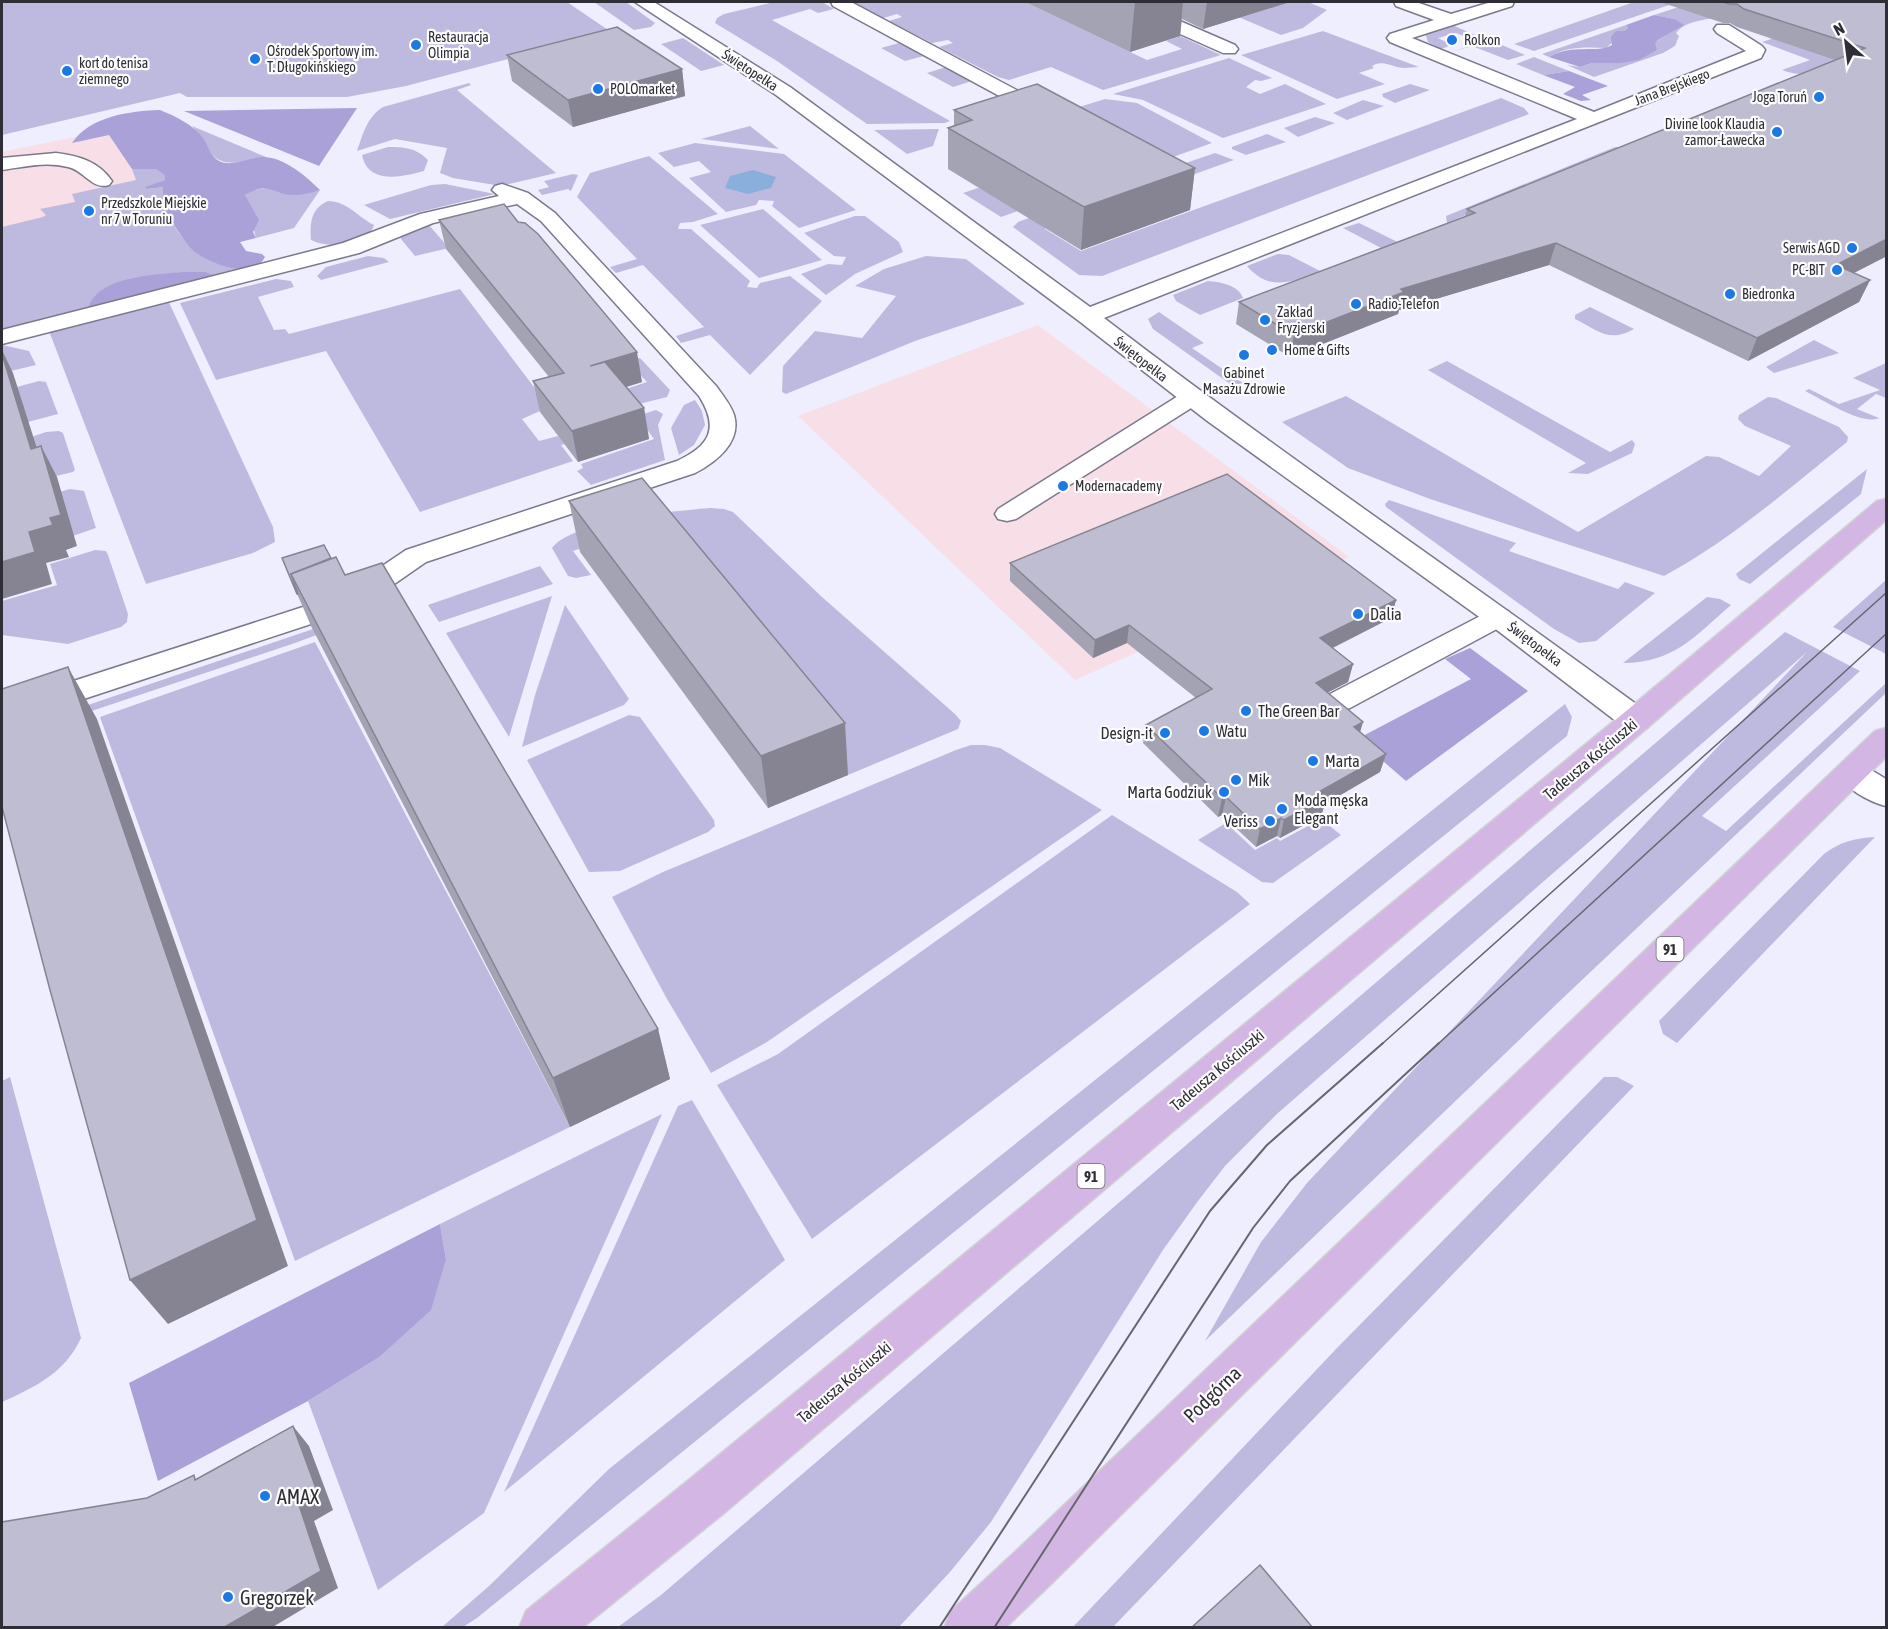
<svg xmlns="http://www.w3.org/2000/svg" width="1888" height="1629" font-family="'Asap Condensed',sans-serif">
  <style>
    .education { fill: #f8dee6 }
    .green { fill: #bebadf }
    .forest { fill: #a9a1d8 }
    .water { fill: #8bafdd }
    .lines { fill: none; stroke-linecap: round; stroke-linejoin: round }
    .service-casing { stroke: #7b798b; stroke-width: 3 }
    .minor-casing { stroke: #7b798b; stroke-width: 3 }
    .primary-casing { stroke: #d1d1d3; stroke-width: 3 }
    .service { fill: #fff; fill-rule: evenodd }
    .minor { fill: #fff; fill-rule: evenodd }
    .primary { fill: #d4b6e4; fill-rule: evenodd }
    .tram-far1 { stroke: #676670; stroke-width: 1.5 }
    .tram { stroke: #676670; stroke-width: 2 }
    .wall { fill: #a4a3b4 }
    .shaded-wall { fill: #868492 }
    .building { fill: #bfbdd1; stroke: #868492; stroke-width: 1.5 }
    .poi-dot { fill: #1a79e2; stroke: #fdfdfd; stroke-width: 2 }
    .labels { text-anchor: middle; dominant-baseline: central; stroke-width: 4.5; stroke-linejoin: round; paint-order: stroke }
    .far-poi-label { font-size: 14px; fill: #2f2e36; stroke: #fdfdfd; text-anchor: start }
    .far-street-label { font-size: 14px; fill: #2f2e36; stroke: #fdfdfd }
    .shield { fill: #fdfdfd; stroke: #6d6c72; stroke-width: 1.5 }
    .shield-label { font-size: 15px; font-weight: bold; fill: #2f2e36 }
    .poi-label { font-size: 16px; fill: #2f2e36; stroke: #fdfdfd; text-anchor: start }
    .street-label { font-size: 16px; fill: #2f2e36; stroke: #fdfdfd }
    .near-street-label { font-size: 20px; fill: #2f2e36; stroke: #fdfdfd }
    .near-poi-label { font-size: 20px; fill: #2f2e36; stroke: #fdfdfd; text-anchor: start }
  </style>
  <rect width="100%" height="100%" fill="#efeefe"/>
  <!-- education -->
  <g class="education">
    <polygon points="123,127 215,270 2,322 2,152"/>
    <polygon points="1038,325 1349,557 1075,680 798,416"/>
  </g>
  <!-- green -->
  <g class="green">
    <polygon points="2,2 567,2 611,32 406,86 347,97 187,97 180,93 2,135"/>
    <polygon points="594,2 626,2 655,23 651,27 634,30"/>
    <polygon points="774,2 822,2 834,9 818,13 810,9 772,20 950,121 945,123 867,124 777,61 715,23 717,18 724,14"/>
    <polygon points="851,2 1025,2 1147,60 1182,49 1166,41 1180,36 1221,55 1103,90 1051,67 1009,80 998,77 939,47 953,43 948,40 932,43 889,21 902,17 897,14 883,18"/>
    <polygon points="1162,2 1308,2 1327,10 1303,28 1281,35 1217,8"/>
    <polygon points="1634,2 1678,2 1534,51 1514,44"/>
    <path d="M1694,2H1744C1737,6 1728,14 1720,16C1705,21 1686,20 1676,33L1679,36L1675,46L1663,53L1594,77L1567,65L1580,67L1592,63H1621L1683,25L1675,19L1654,15Z"/>
    <polygon points="1450,24 1475,35 1471,39 1456,33 1438,38 1452,45 1441,49 1428,42 1426,36 1427,33"/>
    <path d="M1626,25L1628,28L1626,31L1606,48C1586,47 1567,46 1549,57L1542,54Z"/>
    <path d="M1323,31L1419,67C1415,67 1409,68 1405,68C1392,68 1384,59 1372,66L1374,68L1359,73L1385,84L1337,99L1241,55Z"/>
    <path d="M1780,36L1858,65C1834,70 1806,80 1782,70L1810,60L1762,42Z"/>
    <polygon points="683,38 724,65 701,71 661,44"/>
    <polygon points="1484,41 1495,42 1525,55 1508,60 1472,46 1455,51"/>
    <polygon points="899,43 924,56 905,61 881,48"/>
    <polygon points="1534,57 1569,71 1543,75 1516,64"/>
    <polygon points="1229,58 1272,78 1261,81 1255,80 1246,87 1260,94 1285,84 1326,104 1223,138 1143,100 1113,94"/>
    <polygon points="946,67 972,81 953,87 927,73"/>
    <path d="M469,83L471,85L457,90L556,173L501,186L453,178L440,173L447,148L395,139L357,151C363,134 367,117 383,107Z"/>
    <polygon points="1410,84 1430,90 1395,103 1383,97 1382,94"/>
    <polygon points="1501,98 1524,108 1529,114 1102,276 1079,275 1013,227 1018,222 1048,211 1045,229 1081,251"/>
    <polygon points="1105,99 1137,103 1212,143 1148,166 979,138"/>
    <polygon points="1363,100 1384,106 1347,120 1333,113"/>
    <polygon points="1315,117 1335,123 1298,137 1284,128"/>
    <path d="M192,126L266,157C249,160 223,170 211,153C205,144 200,135 192,126Z"/>
    <polygon points="750,126 779,149 701,139"/>
    <polygon points="939,129 933,146 907,154 874,130"/>
    <polygon points="1267,134 1286,142 1246,155 1232,149 1232,147"/>
    <polygon points="695,143 784,154 856,210 799,228 772,206 774,201 759,200 756,205 726,212 689,178 711,172 699,161 674,167 658,153"/>
    <path d="M388,147C405,147 416,148 428,160L424,171C402,177 368,185 362,155Z"/>
    <polygon points="1615,147 1625,147 1447,223 1446,216"/>
    <polygon points="1215,153 1234,160 1192,175 1180,165"/>
    <polygon points="649,156 718,214 693,222 680,223 678,229 691,229 750,281 747,287 757,288 760,283 790,276 822,301 750,375 710,335 681,343 676,336 704,327 643,265 616,273 610,267 637,259 577,197 590,173"/>
    <path d="M132,169H156L165,176V180L146,187L147,189L163,187C166,237 202,263 249,270L223,278L206,272H182L142,277L88,309L2,330V227L43,217L46,215L40,209L75,202L72,194L136,180Z"/>
    <polygon points="573,174 578,175 571,191 568,189 542,195 538,190 549,187 544,181"/>
    <polygon points="445,184 495,194 390,219 364,205 431,185"/>
    <path d="M269,188C288,195 300,194 320,190L294,228L256,238L245,195L254,190Z"/>
    <polygon points="978,188 1029,199 1029,207 1001,217 963,193"/>
    <path d="M328,201C347,201 358,217 374,225C368,246 328,249 311,240C310,224 310,209 328,201Z"/>
    <polygon points="763,209 822,260 759,278 700,225"/>
    <polygon points="855,216 865,216 899,242 903,252 855,274 826,295 801,274 828,264 842,265 846,257 834,256 804,233"/>
    <polygon points="1359,223 1477,281 1461,290 1343,228"/>
    <polygon points="428,224 449,248 415,256 401,239 401,235"/>
    <path d="M1278,254L1289,255L1322,272C1293,281 1270,293 1247,266Z"/>
    <polygon points="368,256 384,258 389,262 321,280 317,276 326,267"/>
    <polygon points="926,256 966,259 1025,304 915,341 786,394 782,392 783,366 815,331 862,338 896,296 855,286 884,269"/>
    <polygon points="276,279 291,281 294,287 258,297 274,330 285,329 289,334 460,289 549,407 522,419 539,441 558,436 565,444 561,445 573,461 420,512 326,351 216,380 180,303"/>
    <path d="M1208,281C1221,282 1238,285 1243,298L1200,315L1176,301L1173,295Z"/>
    <polygon points="167,298 273,527 275,542 253,553 146,584 49,331"/>
    <path d="M1590,307L1634,329C1609,343 1599,331 1575,319V315Z"/>
    <polygon points="1159,312 1204,343 1192,348 1243,383 1233,386 1153,329 1148,319"/>
    <polygon points="1814,340 1839,353 1774,373 1766,367"/>
    <polygon points="2,345 29,351 36,365 2,373"/>
    <polygon points="640,358 670,390 667,397 627,407 614,393 647,382 630,364 631,360"/>
    <polygon points="1447,361 1610,452 1632,440 1635,444 1632,453 1588,474 1568,473 1586,463 1428,370"/>
    <path d="M1886,363V398L1876,394L1857,409L1879,418C1862,426 1822,399 1805,391L1809,389L1839,404L1880,390L1853,378Z"/>
    <polygon points="39,381 46,382 58,414 9,427 2,391"/>
    <path d="M1346,396L1578,532L1706,456L1719,457L1759,476L1791,446L1745,426L1738,419L1739,415L1768,397L1776,398L1839,427L1848,437L1847,442C1788,489 1731,540 1664,576L1430,499L1348,468L1282,422Z"/>
    <polygon points="695,400 702,411 705,425 694,445 679,455 671,428 684,405"/>
    <polygon points="656,410 663,414 658,425 665,460 591,485 577,471 583,468 581,464 654,439 637,416"/>
    <polygon points="59,431 63,433 75,470 73,472 35,481 5,446 46,432"/>
    <polygon points="1867,469 1861,494 1750,584 1739,579 1736,574"/>
    <polygon points="70,489 84,491 96,528 58,541 26,501"/>
    <polygon points="1389,500 1516,543 1509,551 1618,589 1625,582 1655,593 1596,641 1579,643 1554,629 1386,507 1385,504"/>
    <path d="M710,508L724,509L733,512L822,597L955,714L961,721L958,729L848,775L654,524L573,551L591,575L576,578L568,576L552,548C574,520 674,511 710,508Z"/>
    <polygon points="95,550 106,551 108,555 128,614 127,622 121,627 68,644 2,635 2,601 57,585 50,564"/>
    <polygon points="540,566 553,584 439,622 428,605"/>
    <polygon points="1886,580 1886,654 1833,627"/>
    <polygon points="552,596 509,737 446,633"/>
    <path d="M1707,597L1720,599L1731,605C1695,636 1674,663 1623,663Z"/>
    <polygon points="393,602 395,606 295,643 2,741 2,734"/>
    <polygon points="565,605 629,699 624,705 522,747 535,695"/>
    <polygon points="1785,632 1860,671 1702,816 1726,831 1885,684 1886,693 1564,997 1205,1341 1261,1242 1307,1183 1807,652 1278,1113 1225,1166 1198,1201 1163,1250 991,1522 950,1572 899,1627 618,1627 661,1595"/>
    <polygon points="315,642 570,1127 295,1261 100,717"/>
    <polygon points="1565,704 1572,717 1567,736 477,1618 463,1627 442,1627 489,1586 609,1469"/>
    <polygon points="629,715 640,717 714,820 715,826 708,832 620,871 589,872 527,760"/>
    <polygon points="971,745 985,745 1000,748 1102,810 767,1042 711,1073 667,999 612,897 663,872 956,750"/>
    <polygon points="1112,815 1237,892 1250,904 812,1239 717,1085 778,1054"/>
    <polygon points="1321,819 1341,835 1273,883 1262,882 1198,840 1226,823 1255,850 1277,838 1280,841"/>
    <path d="M1875,837L1677,1043L1663,1034L1659,1021L1824,854C1840,842 1854,838 1875,837Z"/>
    <path d="M10,1077L81,1338C65,1373 35,1387 2,1402V1081Z"/>
    <polygon points="1604,1077 1617,1077 1634,1086 1113,1627 1073,1627 1336,1349"/>
    <polygon points="692,1100 785,1260 504,1492 678,1106"/>
    <polygon points="662,1114 484,1513 378,1590 308,1401 378,1358 446,1259 440,1224"/>
  </g>
  <!-- forest -->
  <g class="forest">
    <path d="M1654,15L1675,19L1684,25L1658,40L1655,43L1657,50L1639,60L1621,63H1592L1580,67L1549,57C1573,43 1597,54 1612,45L1611,37L1616,31H1625L1628,28L1626,25Z"/>
    <polygon points="1569,71 1608,86 1582,95 1591,100 1581,101 1563,94 1575,87 1543,75"/>
    <polygon points="357,108 319,166 184,111"/>
    <path d="M160,110C177,117 192,124 203,138C208,145 210,156 219,161C233,168 251,156 265,157C285,158 307,177 320,190C312,192 304,195 296,195C273,196 271,180 245,195L259,220L253,232L256,238L240,242L246,251L262,254L265,257C253,281 212,264 195,252C187,246 167,216 164,206C163,200 163,193 163,187L147,189L145,187L165,180V176L156,169H132L109,135L72,143C90,116 130,111 160,110Z"/>
    <path d="M182,272H206L223,278L88,309C97,276 154,275 182,272Z"/>
    <polygon points="1470,648 1528,691 1406,781 1361,742 1359,738 1471,679 1445,659"/>
    <polygon points="440,1224 446,1259 431,1310 378,1358 308,1401 158,1481 129,1383"/>
  </g>
  <!-- water -->
  <polygon class="water" points="753,170 776,177 771,188 748,194 725,188 730,176"/>
  <g class="lines">
    <defs>
      <g id="service">
        <polygon points="1191,391 1199,393 1202,398 1199,403 1016,519 1007,521 998,519 995,514 998,509 1183,393"/>
        <polygon points="1499,609 1508,611 1512,617 1508,623 1350,708 1340,711 1330,708 1326,701 1330,694 1490,611"/>
      </g>
      <g id="minor">
        <path d="M635,2H654L790,87L1090,307L1577,119L1390,42L1387,38L1390,34L1434,20L1396,6L1394,2H1416L1451,14L1491,2H1514L1512,6L1412,38L1594,112L1746,51L1717,33L1714,29L1717,25H1729L1762,46L1765,50L1761,58L1104,318C1281,454 1467,579 1647,712L1652,720L1647,728L1636,731L1625,728L1489,624L1206,420L1079,321L776,95Z"/>
        <polygon points="831,2 851,2 1054,110 1056,114 1054,118 1040,118 833,6"/>
        <polygon points="1115,2 1136,2 1235,45 1238,49 1235,53 1223,53 1117,6"/>
        <path d="M56,153C79,156 98,161 112,181L109,185C92,190 85,171 68,167C46,161 23,167 2,170V158Z"/>
        <path d="M502,184L528,193L555,213L717,387C723,396 731,405 734,415C742,442 716,462 695,473L426,562L377,596L323,620L2,726V704L303,607L357,583L406,550L677,461C709,446 720,429 699,396L541,221L517,204L433,223L359,253L2,344V330L343,243L420,214L499,196L492,190L495,186Z"/>
        <path d="M1852,762L1863,765L1886,779V806C1869,802 1845,788 1836,773L1841,765Z"/>
      </g>
      <g id="primary">
        <polygon points="1886,499 1886,520 1647,728 724,1513 582,1628 519,1628 526,1611 690,1479 1625,712 1877,501"/>
        <polygon points="1886,728 1886,757 1051,1584 1005,1628 944,1628 951,1611 1017,1550 1875,731"/>
      </g>
    </defs>
    <!-- service casing -->
    <use href="#service" class="service-casing"/>
    <!-- minor casing -->
    <use href="#minor" class="minor-casing"/>
    <!-- primary casing -->
    <use href="#primary" class="primary-casing"/>
    <!-- service -->
    <use href="#service" class="service"/>
    <!-- minor -->
    <use href="#minor" class="minor"/>
    <!-- primary -->
    <use href="#primary" class="primary"/>
    <!-- tram-far1 -->
    <g class="tram-far1">
      <polyline points="1382,1044 1886,593"/>
      <polyline points="1438,1044 1886,634"/>
    </g>
    <!-- tram -->
    <g class="tram">
      <polyline points="939,1628 1210,1211 1267,1145 1383,1043"/>
      <polyline points="994,1628 1253,1228 1290,1181 1439,1043"/>
    </g>
  </g>
  <!-- wall -->
  <g class="wall">
    <polygon points="1025,2 1290,2 1203,29 1182,19 1180,36 1130,52"/>
    <polygon points="1660,2 1887,2 1887,256 1854,273 1870,280 1859,302 1748,361 1549,265 1399,310 1398,314 1290,357 1236,324 1239,302 1465,216 1467,209 1835,60 1737,27 1730,23 1723,23"/>
    <polygon points="507,55 682,69 685,96 573,127 512,81"/>
    <polygon points="954,110 1195,168 1190,210 1081,250 948,169 948,128 954,125"/>
    <polygon points="439,220 642,382 626,387 644,408 649,439 578,462 540,412 533,381 549,377 446,249"/>
    <polygon points="569,501 848,775 768,808 580,552"/>
    <polygon points="331,558 345,575 658,1029 670,1079 570,1127 311,626 302,605 286,569"/>
    <polygon points="1010,563 1396,600 1391,618 1333,648 1353,664 1348,682 1327,693 1360,733 1386,754 1380,772 1325,804 1321,816 1280,838 1277,836 1256,847 1222,815 1218,817 1143,743 1146,725 1196,698 1127,643 1093,658 1010,581"/>
  </g>
  <!-- shaded-wall -->
  <g class="shaded-wall">
    <polygon points="1135,2 1183,2 1180,36 1130,52"/>
    <polygon points="1207,2 1290,2 1203,29"/>
    <polygon points="682,69 685,96 573,127 568,100"/>
    <polygon points="1195,168 1190,210 1081,250 1084,207"/>
    <polygon points="1887,239 1887,256 1826,287 1836,265"/>
    <polygon points="1556,243 1549,265 1399,310 1398,314 1290,357 1294,335 1401,289"/>
    <polygon points="1870,280 1859,302 1748,361 1757,338"/>
    <polygon points="2,350 13,373 47,480 31,449 2,354"/>
    <polygon points="637,352 642,382 596,396 590,366"/>
    <polygon points="644,408 649,439 578,462 572,431"/>
    <polygon points="41,446 57,477 77,546 66,550 69,557 46,563 52,584 2,599 2,562 29,532 50,518"/>
    <polygon points="1396,600 1391,618 1316,656 1320,638"/>
    <polygon points="1129,625 1127,643 1093,658 1095,640"/>
    <polygon points="1353,664 1348,682 1311,701 1316,683"/>
    <polygon points="68,667 97,719 288,1266 168,1324 130,1280"/>
    <polygon points="1363,722 1358,740 1354,727"/>
    <polygon points="845,723 848,775 768,808 761,756"/>
    <polygon points="1386,754 1380,772 1325,804 1321,816 1280,838 1284,820 1319,792"/>
    <polygon points="1226,797 1222,815 1218,817 1222,798"/>
    <polygon points="1281,818 1277,836 1256,847 1260,829"/>
    <polygon points="658,1029 670,1079 570,1127 553,1078"/>
    <polygon points="293,1426 309,1446 333,1510 314,1521 338,1588 271,1628 223,1628"/>
  </g>
  <!-- building -->
  <g class="building">
    <polygon points="1722,2 1887,2 1887,239 1836,265 1870,280 1757,338 1556,243 1401,289 1404,292 1294,335 1239,302 1475,213 1467,209 1865,48 1744,9 1737,4 1730,4"/>
    <polygon points="617,27 682,69 568,100 507,55"/>
    <polygon points="1037,84 1195,168 1084,207 948,128 972,120 954,110"/>
    <polygon points="504,204 518,222 525,223 538,234 637,352 590,366 605,362 644,408 572,431 533,381 564,373 439,220"/>
    <polygon points="2,354 31,449 41,446 61,515 50,518 53,525 29,532 35,552 2,562"/>
    <polygon points="1227,474 1396,600 1320,638 1353,664 1316,683 1363,722 1354,727 1386,754 1319,792 1326,798 1284,820 1281,818 1260,829 1226,797 1222,798 1146,725 1212,689 1129,625 1095,640 1010,563"/>
    <polygon points="642,478 845,723 761,756 569,501"/>
    <polygon points="324,545 331,558 291,574 298,594 297,594 282,558"/>
    <polygon points="336,557 345,575 382,563 658,1029 553,1078 291,574"/>
    <polygon points="68,667 257,1220 130,1280 50,990 2,807 2,689"/>
    <polygon points="293,1426 317,1491 298,1502 321,1571 223,1628 2,1628 2,1522 147,1498 194,1475 195,1480"/>
    <polygon points="1260,1565 1313,1628 1191,1628"/>
  </g>
  <!-- markers -->
  <g class="poi-dot">
    <circle cx="1452" cy="40" r="6"/>
    <circle cx="416" cy="45" r="6"/>
    <circle cx="255" cy="59" r="6"/>
    <circle cx="67" cy="71" r="6"/>
    <circle cx="598" cy="89" r="6"/>
    <circle cx="1819" cy="97" r="6"/>
    <circle cx="1777" cy="132" r="6"/>
    <circle cx="89" cy="211" r="6"/>
    <circle cx="1852" cy="248" r="6"/>
    <circle cx="1837" cy="270" r="6"/>
    <circle cx="1730" cy="294" r="6"/>
    <circle cx="1356" cy="304" r="6"/>
    <circle cx="1265" cy="320" r="6"/>
    <circle cx="1272" cy="350" r="6"/>
    <circle cx="1244" cy="355" r="6"/>
    <circle cx="1063" cy="486" r="6"/>
    <circle cx="1358" cy="614" r="6"/>
    <circle cx="1246" cy="711" r="6"/>
    <circle cx="1204" cy="731" r="6"/>
    <circle cx="1165" cy="733" r="6"/>
    <circle cx="1313" cy="761" r="6"/>
    <circle cx="1236" cy="780" r="6"/>
    <circle cx="1224" cy="792" r="6"/>
    <circle cx="1282" cy="809" r="6"/>
    <circle cx="1270" cy="821" r="6"/>
    <circle cx="265" cy="1496" r="6"/>
    <circle cx="228" cy="1597" r="6"/>
  </g>
  <g class="labels">
    <!-- far-poi labels -->
    <g class="far-poi-label">
      <text x="428" y="37">Restauracja<tspan x="428" dy="16">Olimpia</tspan></text>
      <text x="1464" y="40">Rolkon</text>
      <text x="267" y="51">Ośrodek Sportowy im.<tspan x="267" dy="16">T. Długokińskiego</tspan></text>
      <text x="79" y="63">kort do tenisa<tspan x="79" dy="16">ziemnego</tspan></text>
      <text x="610" y="89">POLOmarket</text>
      <text x="1807" y="97" text-anchor="end">Joga Toruń</text>
      <text x="1765" y="124" text-anchor="end">Divine look Klaudia<tspan x="1765" dy="16">zamor-Ławecka</tspan></text>
      <text x="101" y="203">Przedszkole Miejskie<tspan x="101" dy="16">nr 7 w Toruniu</tspan></text>
      <text x="1840" y="248" text-anchor="end">Serwis AGD</text>
      <text x="1825" y="270" text-anchor="end">PC-BIT</text>
      <text x="1742" y="294">Biedronka</text>
      <text x="1368" y="304">Radio-Telefon</text>
      <text x="1277" y="312">Zakład<tspan x="1277" dy="16">Fryzjerski</tspan></text>
      <text x="1284" y="350">Home &amp; Gifts</text>
      <text x="1244" y="373" text-anchor="middle">Gabinet<tspan x="1244" dy="16">Masażu Zdrowie</tspan></text>
      <text x="1075" y="486">Modernacademy</text>
    </g>
    <!-- far-street labels -->
    <g class="far-street-label">
      <text transform="translate(750 70) rotate(33)">Świętopełka</text>
      <text transform="translate(1672 87) rotate(-21)">Jana Brejskiego</text>
      <text transform="translate(1141 359) rotate(38)">Świętopełka</text>
      <text transform="translate(1535 644) rotate(37)">Świętopełka</text>
    </g>
    <!-- shield labels -->
    <g class="shield">
      <rect x="1656.5" y="937" width="27" height="24" rx="4.5"/>
      <rect x="1077.5" y="1164" width="27" height="24" rx="4.5"/>
    </g>
    <g class="shield-label">
      <text x="1670" y="949">91</text>
      <text x="1091" y="1176">91</text>
    </g>
    <!-- poi labels -->
    <g class="poi-label">
      <text x="1370" y="614">Dalia</text>
      <text x="1258" y="711">The Green Bar</text>
      <text x="1216" y="731">Watu</text>
      <text x="1153" y="733" text-anchor="end">Design-it</text>
      <text x="1325" y="761">Marta</text>
      <text x="1248" y="780">Mik</text>
      <text x="1212" y="792" text-anchor="end">Marta Godziuk</text>
      <text x="1294" y="800">Moda męska<tspan x="1294" dy="18">Elegant</tspan></text>
      <text x="1258" y="821" text-anchor="end">Veriss</text>
    </g>
    <!-- street labels -->
    <g class="street-label">
      <text transform="translate(1590 759) rotate(-40)">Tadeusza Kościuszki</text>
      <text transform="translate(1217 1070) rotate(-40)">Tadeusza Kościuszki</text>
      <text transform="translate(844 1382) rotate(-40)">Tadeusza Kościuszki</text>
    </g>
    <!-- near-street labels -->
    <g class="near-street-label">
      <text transform="translate(1212 1394) rotate(-44)">Podgórna</text>
    </g>
    <!-- near-poi labels -->
    <g class="near-poi-label">
      <text x="277" y="1496">AMAX</text>
      <text x="240" y="1597">Gregorzek</text>
    </g>
  </g>
  <!-- border -->
  <rect width="1888" height="1629" fill="none" stroke="#2f2e36" stroke-width="6"/>
  <!-- north arrow -->
  <g transform="translate(1846 42) rotate(332)" stroke="#fdfdfd" stroke-width="4.5" paint-order="stroke">
  <path d="M0-4.5L10 22L0 15L-10 22Z" fill="#2f2e36"/>
  <text y="-9" font-size="16" font-weight="bold" text-anchor="middle" fill="#2f2e36">N</text>
  </g>
</svg>
